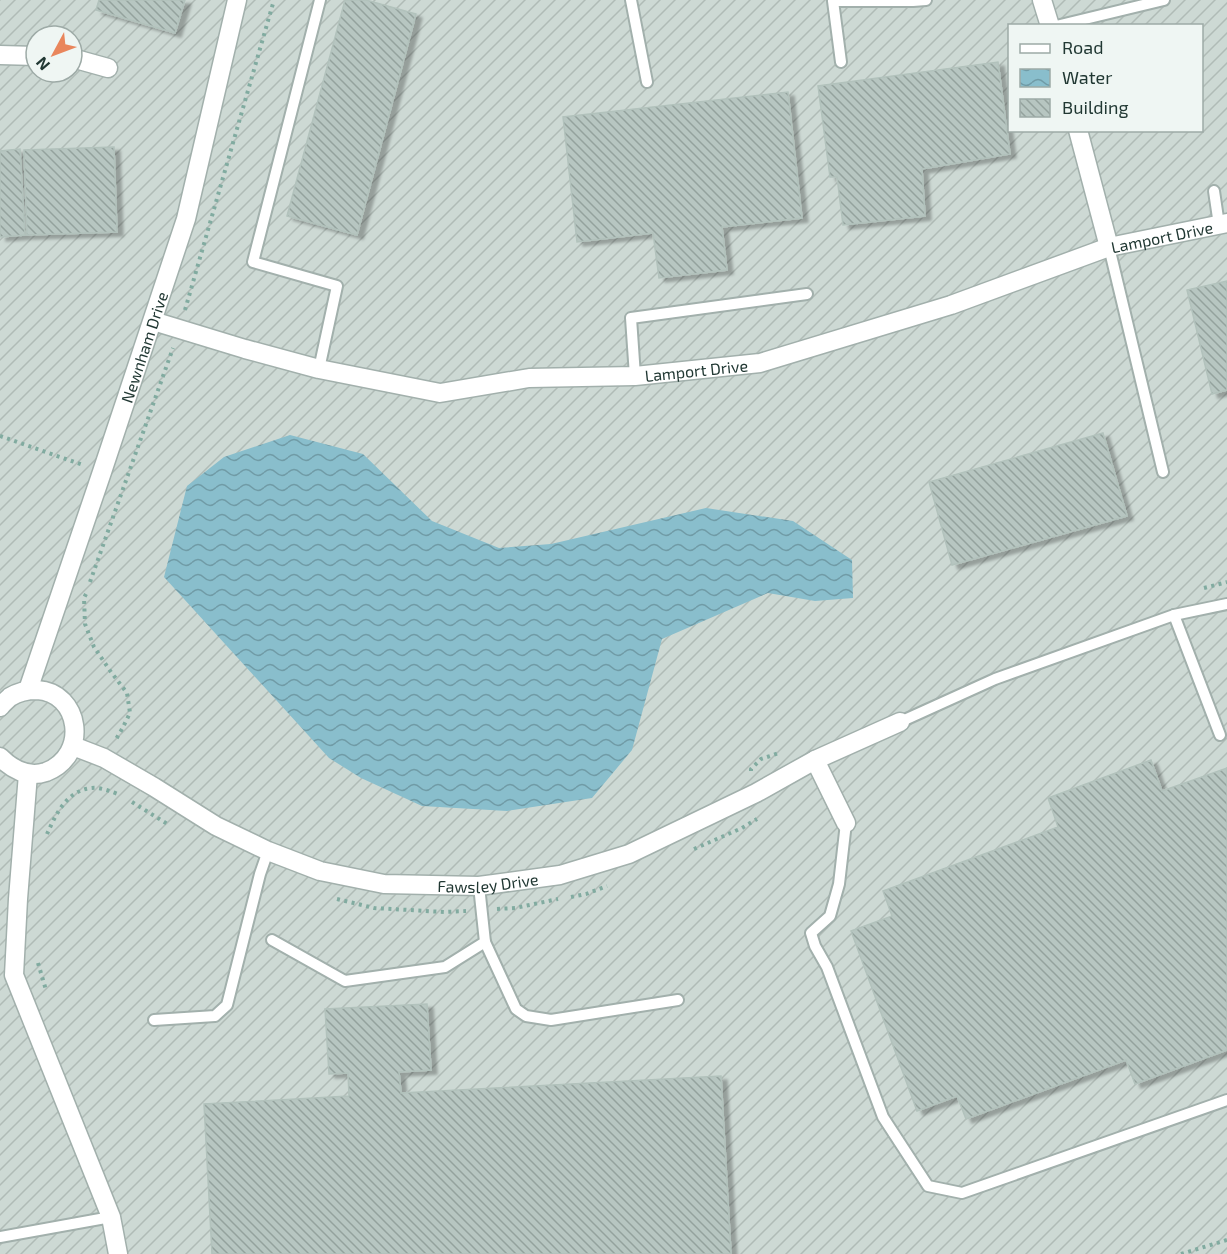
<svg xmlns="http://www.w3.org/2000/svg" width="1227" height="1254" font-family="'Exo 2',sans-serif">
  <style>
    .industrial { fill: url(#industrial-furrows); fill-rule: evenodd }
    .water { fill: url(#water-waves) }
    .building { fill: url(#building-back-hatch); stroke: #b2c2bc; stroke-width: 1.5; filter: url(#shadow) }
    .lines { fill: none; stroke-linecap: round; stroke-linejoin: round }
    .lane-casing { stroke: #a2b0ac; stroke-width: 14 }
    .street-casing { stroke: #a2b0ac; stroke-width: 21 }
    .path { stroke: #81aba0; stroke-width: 4; stroke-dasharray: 3 4.5; stroke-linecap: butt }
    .lane { stroke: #fff; stroke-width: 10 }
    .street { stroke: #fff; stroke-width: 18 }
    .labels { text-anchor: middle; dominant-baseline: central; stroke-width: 6; stroke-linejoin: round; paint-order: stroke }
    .street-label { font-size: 16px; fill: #213833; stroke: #eff6f3 }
  </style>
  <defs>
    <pattern id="industrial-furrows" width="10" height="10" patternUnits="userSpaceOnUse" patternTransform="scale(1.5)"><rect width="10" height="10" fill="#cdd9d4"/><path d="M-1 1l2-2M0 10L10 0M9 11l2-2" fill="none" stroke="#b0bbb6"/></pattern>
    <pattern id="water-waves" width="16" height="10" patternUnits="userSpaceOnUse" patternTransform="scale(1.5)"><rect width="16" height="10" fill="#89becc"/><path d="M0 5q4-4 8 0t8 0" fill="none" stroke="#709ba6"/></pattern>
    <pattern id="building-back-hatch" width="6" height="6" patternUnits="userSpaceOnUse" patternTransform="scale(1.5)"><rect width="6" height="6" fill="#b7c6c1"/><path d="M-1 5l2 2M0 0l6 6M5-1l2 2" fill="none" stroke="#94a29d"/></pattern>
    <filter id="shadow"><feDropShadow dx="6" dy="4" stdDeviation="1.5" flood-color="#0004"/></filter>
  </defs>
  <rect width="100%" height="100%" fill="#dfe9e5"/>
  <!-- industrial -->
  <path class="industrial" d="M0,0H1227V1254H0ZM1010,26H1202V130H1010ZM36,36H72V72H36Z"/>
  <!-- water -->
  <polygon class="water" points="290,435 363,454 432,521 499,548 551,544 706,508 793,521 852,560 853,598 815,601 768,593 662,639 632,750 592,798 507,811 422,806 361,778 329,758 164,577 187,486 224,457"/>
  <!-- building -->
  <g class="building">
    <polygon points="99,0 185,0 175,33 96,10"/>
    <polygon points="345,0 366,0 416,14 357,235 287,216"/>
    <polygon points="998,62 1010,154 922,169 925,216 843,225 837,177 830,177 818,86"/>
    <polygon points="788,92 802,218 722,227 727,270 659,278 653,233 577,242 563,117"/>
    <polygon points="114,147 117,232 27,235 24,150"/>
    <polygon points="20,149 25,235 0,237 0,151"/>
    <polygon points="1227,281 1227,390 1212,394 1187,290"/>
    <polygon points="1103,433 1127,516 952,565 929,482"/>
    <polygon points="1151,760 1162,791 1227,768 1227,1050 1135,1084 1126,1060 966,1119 957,1096 917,1111 851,931 892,916 883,891 1058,827 1048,798"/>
    <polygon points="427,1004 431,1070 399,1072 401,1093 721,1076 731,1254 212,1254 204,1104 349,1096 348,1073 329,1074 325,1009"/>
  </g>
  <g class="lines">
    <defs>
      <g id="lane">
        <polyline points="631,0 647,82"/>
        <polyline points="1056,26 1164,0"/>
        <polyline points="841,62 833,1 913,1 926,0"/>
        <polyline points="1214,191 1219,225"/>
        <polyline points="1109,247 1163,472"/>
        <polyline points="319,369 337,286 253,262 320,0"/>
        <polyline points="635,376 631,318 807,294"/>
        <polyline points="1174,615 1220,735"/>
        <polyline points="900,722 995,679 1174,615 1227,604"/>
        <polyline points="846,823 839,884 830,916 811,933 815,946 827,967 883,1117 928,1186 962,1193 1227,1100"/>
        <polyline points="272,940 345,981 445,967 485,942 479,886"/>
        <polyline points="485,942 516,1009 526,1016 551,1020 678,1000"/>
        <polyline points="154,1020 215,1016 227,1005 260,874 268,851"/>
        <polyline points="0,1237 111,1217"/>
      </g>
      <g id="street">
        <polyline points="1042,0 1050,26"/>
        <polyline points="0,55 36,56"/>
        <polyline points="72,58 108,68"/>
        <polyline points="1078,130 1109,247"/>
        <path id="s1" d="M153,321L245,349L319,369L440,393L529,378L635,376L760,363L951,305L1109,247L1227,223"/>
        <path id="s2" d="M28,690L102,472L186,219L237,0"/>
        <path d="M0,707C3,703 7,700 10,697C18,692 28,690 37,690C80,692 90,755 46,772C28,778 12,769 0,757"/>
        <path id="s3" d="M73,746L104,758L154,787L216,826L268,851L320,871L384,884L479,886L560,875L629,854L756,793L815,760L900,722"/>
        <polyline points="815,760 846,823"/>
        <polyline points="28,774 18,899 14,975 111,1217 118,1254"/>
      </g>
    </defs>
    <!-- lane casing -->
    <use href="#lane" class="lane-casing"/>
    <!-- street casing -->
    <use href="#street" class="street-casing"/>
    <!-- path -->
    <g class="path">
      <polyline points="185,310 274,0"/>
      <polyline points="0,436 83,465"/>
      <polyline points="90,582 173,348"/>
      <polyline points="1204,588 1227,582"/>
      <polyline points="86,594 84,598 85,624 94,647 111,672 127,693 130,713 122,729 115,741"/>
      <polyline points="751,771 751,769 761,759 779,753"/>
      <polyline points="132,802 169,825"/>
      <path d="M47,834C56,814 67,790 92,788C100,787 113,792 120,795"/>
      <polyline points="694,849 742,828 757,819"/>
      <polyline points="571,897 586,894 607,886"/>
      <polyline points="337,899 374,908 444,912 466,911"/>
      <polyline points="497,909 515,908 558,899"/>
      <polyline points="38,963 46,990"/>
      <polyline points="1181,1254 1227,1240"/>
    </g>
    <!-- lane -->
    <use href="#lane" class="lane"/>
    <!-- street -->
    <use href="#street" class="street"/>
  </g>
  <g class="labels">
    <!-- street labels -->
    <g class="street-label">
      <text stroke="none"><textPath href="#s1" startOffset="1040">Lamport Drive</textPath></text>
      <text stroke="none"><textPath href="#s2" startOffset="362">Newnham Drive</textPath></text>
      <text stroke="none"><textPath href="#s1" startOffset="554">Lamport Drive</textPath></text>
      <text stroke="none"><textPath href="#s3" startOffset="447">Fawsley Drive</textPath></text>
    </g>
  </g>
  <!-- legend -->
  <rect x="1008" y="24" width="195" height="108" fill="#eff6f3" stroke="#9daaa6" stroke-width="1.5"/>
  <rect x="1020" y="44" width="30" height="9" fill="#ffffff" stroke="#9daaa6" stroke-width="1.5"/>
  <text x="1062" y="54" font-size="18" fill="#213833">Road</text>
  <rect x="1020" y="69" width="30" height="18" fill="url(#water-waves)" stroke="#9daaa6" stroke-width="1.5"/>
  <text x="1062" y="84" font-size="18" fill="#213833">Water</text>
  <rect x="1020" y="99" width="30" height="18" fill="url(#building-back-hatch)" stroke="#9daaa6" stroke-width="1.5"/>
  <text x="1062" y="114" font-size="18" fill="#213833">Building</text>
  <!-- north arrow -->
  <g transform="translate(54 54) rotate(229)"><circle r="28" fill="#eff6f3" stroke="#9daaa6" stroke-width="1.5"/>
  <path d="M0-4.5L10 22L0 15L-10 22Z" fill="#e9865c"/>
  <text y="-9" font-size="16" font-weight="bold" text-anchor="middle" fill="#213833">N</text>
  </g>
</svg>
